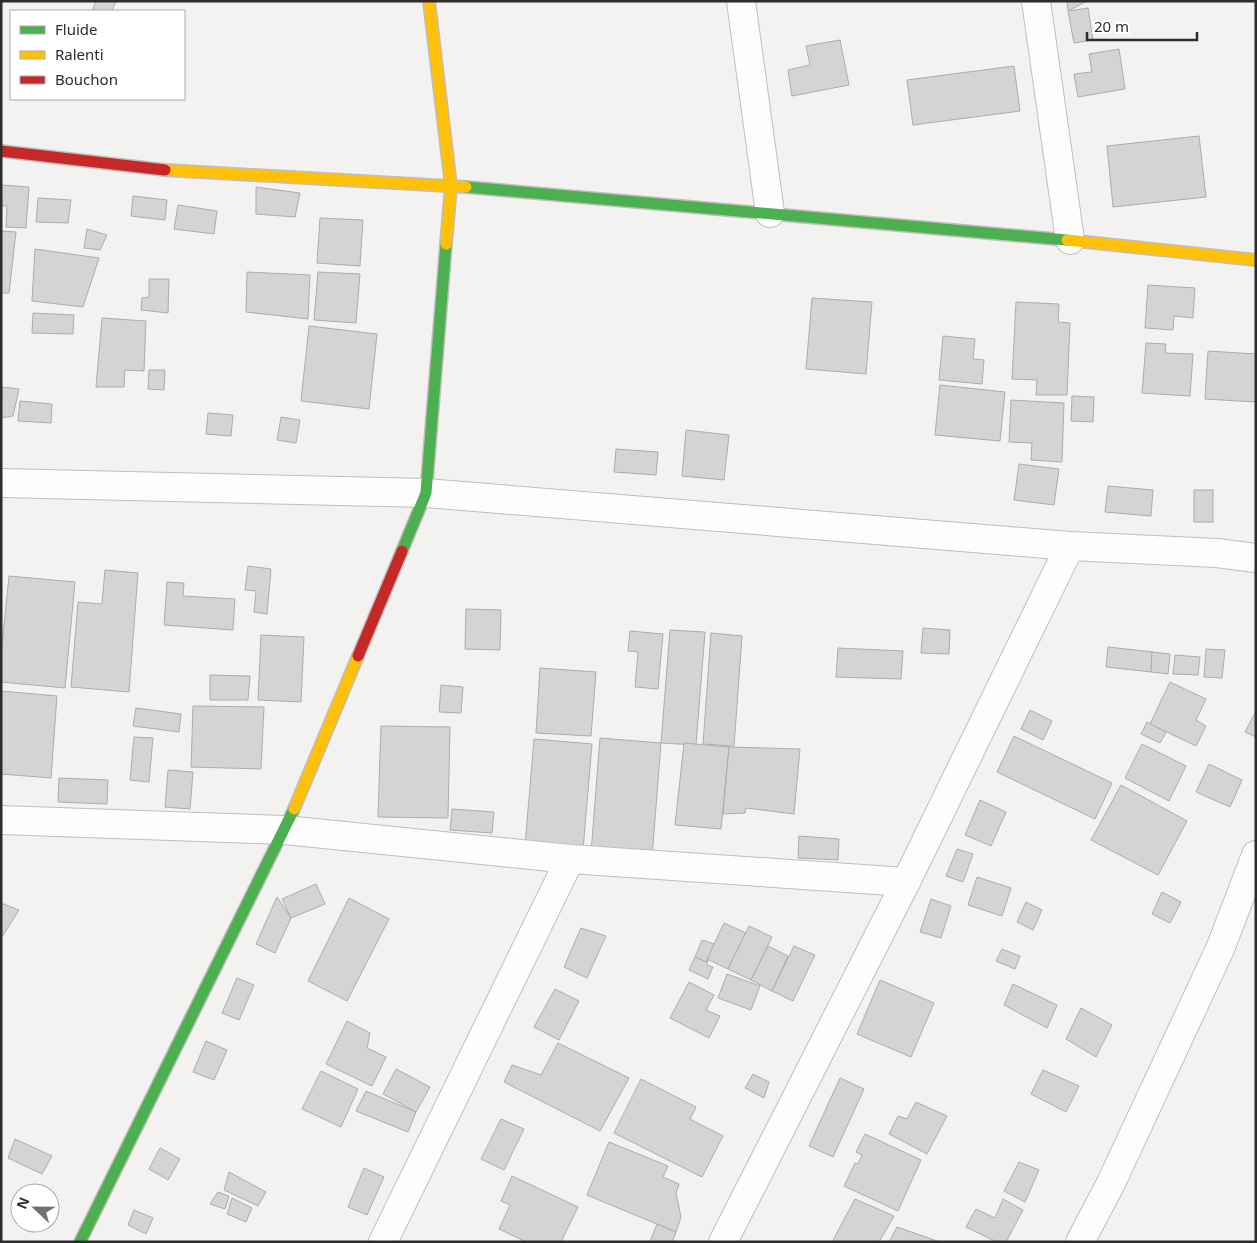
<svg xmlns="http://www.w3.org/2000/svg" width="1257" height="1243" font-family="'Noto Sans',sans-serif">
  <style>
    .building { fill: #d5d3d3; stroke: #aeabac }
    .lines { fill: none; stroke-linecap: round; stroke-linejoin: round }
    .street-casing { stroke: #c0bdbd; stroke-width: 30 }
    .fast-casing { stroke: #c0bdbd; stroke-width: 14 }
    .slow-casing { stroke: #c0bdbd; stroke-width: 14 }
    .jam-casing { stroke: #c0bdbd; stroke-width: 14 }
    .street { stroke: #fdfdfd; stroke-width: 28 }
    .fast { stroke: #4caf50; stroke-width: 11 }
    .slow { stroke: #ffc107; stroke-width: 11 }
    .jam { stroke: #c62828; stroke-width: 11 }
  </style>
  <rect width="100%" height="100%" fill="#f4f1f1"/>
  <!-- building -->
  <g class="building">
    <polygon points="96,1 116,1 112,11 92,11"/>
    <polygon points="1067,1 1087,1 1068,11"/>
    <polygon points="1088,8 1093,40 1074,43 1068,11"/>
    <polygon points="840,40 849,85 792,96 788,70 810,65 806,46"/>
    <polygon points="1119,49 1125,89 1078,97 1074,74 1092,72 1089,54"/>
    <polygon points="1014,66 1020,111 913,125 907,80"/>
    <polygon points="1199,136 1206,197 1113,207 1107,146"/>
    <polygon points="1,185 29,187 26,228 6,227 7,206 1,206"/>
    <polygon points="256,187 300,193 295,217 256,214"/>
    <polygon points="133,196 167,200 165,220 131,216"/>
    <polygon points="38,198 71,200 68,223 36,222"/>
    <polygon points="178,205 217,211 214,234 174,229"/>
    <polygon points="320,218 363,220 360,266 317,263"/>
    <polygon points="87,229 107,235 100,250 84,248"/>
    <polygon points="1,231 16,232 9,293 1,293"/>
    <polygon points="35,249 99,258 83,307 32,301"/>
    <polygon points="247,272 310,275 308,319 246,312"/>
    <polygon points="318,272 360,274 356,323 314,320"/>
    <polygon points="149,279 169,279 168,313 141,310 142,298 149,297"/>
    <polygon points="1148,285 1195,288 1193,318 1174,316 1173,330 1145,328"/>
    <polygon points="812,298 872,302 866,374 806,369"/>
    <polygon points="1016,302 1059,304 1058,322 1070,323 1067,395 1036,395 1037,380 1012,379"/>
    <polygon points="33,313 74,315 73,334 32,333"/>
    <polygon points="102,318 146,321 144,371 125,370 124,387 96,387"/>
    <polygon points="309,326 377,334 369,409 301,401"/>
    <polygon points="943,336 975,339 973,359 984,360 982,384 939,380"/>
    <polygon points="1146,343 1166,344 1165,353 1193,354 1190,396 1142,393"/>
    <polygon points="1208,351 1256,354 1256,402 1205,399"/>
    <polygon points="149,370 165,370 164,390 148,389"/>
    <polygon points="940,385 1005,392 1000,441 935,435"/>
    <polygon points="2,387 19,389 13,416 1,418"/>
    <polygon points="1072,396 1094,397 1093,422 1071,421"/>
    <polygon points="1011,400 1064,403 1062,462 1031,460 1032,443 1009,442"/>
    <polygon points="20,401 52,404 51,423 18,421"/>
    <polygon points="208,413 233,415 231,436 206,434"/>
    <polygon points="281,417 300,420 296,443 277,440"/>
    <polygon points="686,430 729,435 724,480 682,476"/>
    <polygon points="616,449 658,452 656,475 614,472"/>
    <polygon points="1019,464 1059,469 1054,505 1014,500"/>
    <polygon points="1108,486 1153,490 1151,516 1105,512"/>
    <rect x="1194" y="490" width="19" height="32"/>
    <polygon points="248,566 271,569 267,614 254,612 256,591 245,590"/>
    <polygon points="105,570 138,573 129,692 71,687 78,602 102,604"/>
    <polygon points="9,576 75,582 65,688 1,682 1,656"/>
    <polygon points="167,582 184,583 183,596 235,599 233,630 164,625"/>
    <polygon points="466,609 501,610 500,650 465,649"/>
    <polygon points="923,628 950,630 949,654 921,653"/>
    <polygon points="670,630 705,632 696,745 661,743"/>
    <polygon points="630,631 663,634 658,689 635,687 638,652 628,651"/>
    <polygon points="711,633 742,636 734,746 703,744"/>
    <polygon points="261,635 304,637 301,702 258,700"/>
    <polygon points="1108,647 1153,652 1151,672 1106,667"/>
    <polygon points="838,648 903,651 901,679 836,677"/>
    <polygon points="1206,649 1225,650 1222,678 1204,677"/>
    <polygon points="1152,652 1170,654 1168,674 1151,672"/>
    <polygon points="1175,655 1200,657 1198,675 1173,674"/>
    <polygon points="540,668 596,672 591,736 536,733"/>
    <polygon points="210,675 250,676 248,700 210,700"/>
    <polygon points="1170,682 1206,699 1196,720 1206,726 1196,746 1150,724"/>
    <polygon points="441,685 463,687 461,713 439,712"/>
    <polygon points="1,691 57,696 51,778 1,774"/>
    <polygon points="193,706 264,707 261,769 191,767"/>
    <polygon points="136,708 181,714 179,732 133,726"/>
    <polygon points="1030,710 1052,721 1043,740 1021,729"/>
    <polygon points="1256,711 1256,737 1245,732"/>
    <polygon points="1147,722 1166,732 1160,743 1141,734"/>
    <polygon points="381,726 450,727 448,818 378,817"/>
    <polygon points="1014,736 1112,783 1095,819 997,772"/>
    <polygon points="134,737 153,738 149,782 130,780"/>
    <polygon points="600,738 661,743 652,857 591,853"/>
    <polygon points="534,739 592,744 583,850 525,846"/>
    <polygon points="684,743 729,747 721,829 675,825"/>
    <polygon points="1142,744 1186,766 1169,801 1125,778"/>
    <polygon points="729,747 800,749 794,814 746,808 745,813 723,814"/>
    <polygon points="1209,764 1242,780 1230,807 1196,792"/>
    <polygon points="168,770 193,772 190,809 165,807"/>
    <polygon points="59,778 108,780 107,804 58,802"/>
    <polygon points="1121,785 1187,821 1158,875 1091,840"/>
    <polygon points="980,800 1006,812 991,846 965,835"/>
    <polygon points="452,809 494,812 492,833 450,830"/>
    <polygon points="799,836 839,839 838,860 798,858"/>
    <polygon points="957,849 973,854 963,882 946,876"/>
    <polygon points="977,877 1011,888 1002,916 968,905"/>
    <polygon points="316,884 325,904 291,918 282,899"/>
    <polygon points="1162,892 1181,902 1170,923 1152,914"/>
    <polygon points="277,897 291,918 275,953 256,944"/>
    <polygon points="349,898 389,919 347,1001 308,981"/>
    <polygon points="931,899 951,906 941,938 920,932"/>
    <polygon points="1026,902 1042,910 1033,930 1017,922"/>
    <polygon points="1,903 19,910 2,937 1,936"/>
    <polygon points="724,923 746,933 728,969 707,959"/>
    <polygon points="749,926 772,937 751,980 728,969"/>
    <polygon points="581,928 606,936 587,978 564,967"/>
    <polygon points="702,940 714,944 706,962 695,957"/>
    <polygon points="768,946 788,956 772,991 751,980"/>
    <polygon points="794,946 815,955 793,1001 772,991"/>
    <polygon points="1002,949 1020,956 1015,969 996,961"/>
    <polygon points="695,957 706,962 708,960 707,965 713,967 708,979 689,970"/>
    <polygon points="727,974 760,986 751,1010 718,998"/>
    <polygon points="237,978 254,985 239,1020 222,1013"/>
    <polygon points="880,980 934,1003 911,1057 857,1034"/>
    <polygon points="689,982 714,995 706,1010 720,1016 709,1038 670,1018"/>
    <polygon points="1013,984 1057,1005 1047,1028 1004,1005"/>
    <polygon points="555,989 579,1001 559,1040 534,1027"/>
    <polygon points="1081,1008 1112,1025 1096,1057 1066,1039"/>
    <polygon points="347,1021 370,1033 367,1048 386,1057 372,1086 326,1064"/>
    <polygon points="206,1041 227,1050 214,1080 193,1072"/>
    <polygon points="558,1043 629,1078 600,1131 504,1082 512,1065 541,1075"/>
    <polygon points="396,1069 430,1087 416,1112 383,1094"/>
    <polygon points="1043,1070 1079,1086 1066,1112 1031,1094"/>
    <polygon points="321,1071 358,1089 341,1127 302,1109"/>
    <polygon points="753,1074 769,1082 764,1098 745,1088"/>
    <polygon points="840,1078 864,1089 833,1157 809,1146"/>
    <polygon points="641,1079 696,1107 690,1119 723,1136 702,1177 614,1133"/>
    <polygon points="366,1091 416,1112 408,1132 356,1111"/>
    <polygon points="916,1102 947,1116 927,1154 889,1134 898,1116 907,1119"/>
    <polygon points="501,1119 524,1129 504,1170 481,1159"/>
    <polygon points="865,1134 921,1160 898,1211 844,1186 855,1163 858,1164 862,1155 856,1152"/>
    <polygon points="15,1139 52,1156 42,1174 8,1158"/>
    <polygon points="609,1142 668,1166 663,1177 679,1184 676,1193 681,1217 676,1232 587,1195"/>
    <polygon points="160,1148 180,1159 168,1180 149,1169"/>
    <polygon points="1019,1162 1039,1170 1025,1202 1004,1191"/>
    <polygon points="364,1168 384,1177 367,1215 348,1207"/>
    <polygon points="229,1172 266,1192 258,1206 224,1190"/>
    <polygon points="512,1176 578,1207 561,1242 526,1242 499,1229 510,1205 501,1201"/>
    <polygon points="218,1192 229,1196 225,1209 210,1204"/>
    <polygon points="232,1198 252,1208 246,1222 227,1214"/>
    <polygon points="855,1199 894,1216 879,1242 832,1242"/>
    <polygon points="1003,1199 1023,1210 1006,1242 997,1242 966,1227 976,1209 995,1218"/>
    <polygon points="134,1210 153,1218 146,1234 128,1225"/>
    <polygon points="657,1224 676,1232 672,1242 650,1242"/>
    <polygon points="897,1227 940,1242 889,1242"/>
  </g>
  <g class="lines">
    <defs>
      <g id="street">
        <polyline points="741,1 770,213"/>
        <polyline points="1036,1 1070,240"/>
        <polyline points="1,483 426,493 1070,546 1217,553 1256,558"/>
        <polyline points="1,820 285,830 570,859 906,882"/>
        <polyline points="383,1242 570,859"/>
        <polyline points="723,1242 906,882 1070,546"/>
        <polyline points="1080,1242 1111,1183 1220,949 1256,855"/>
      </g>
      <g id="fast">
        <polyline points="466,187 1067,240"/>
        <polyline points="402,551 426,493 446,244"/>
        <polyline points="80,1242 294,809"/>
      </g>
      <g id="slow">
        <polyline points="429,1 451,186 446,244"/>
        <polyline points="165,170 466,187"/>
        <polyline points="1067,240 1256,260"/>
        <polyline points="294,809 358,656"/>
      </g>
      <g id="jam">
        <polyline points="1,151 165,170"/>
        <polyline points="358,656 402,551"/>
      </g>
    </defs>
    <!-- street casing -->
    <use href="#street" class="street-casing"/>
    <!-- fast casing -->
    <use href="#fast" class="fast-casing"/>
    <!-- slow casing -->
    <use href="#slow" class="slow-casing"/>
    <!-- jam casing -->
    <use href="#jam" class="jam-casing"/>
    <!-- street -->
    <use href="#street" class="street"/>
    <!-- fast -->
    <use href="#fast" class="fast"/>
    <!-- slow -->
    <use href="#slow" class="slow"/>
    <!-- jam -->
    <use href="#jam" class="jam"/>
  </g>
  <!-- border -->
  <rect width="1257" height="1243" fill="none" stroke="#2e2b2c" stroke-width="5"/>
  <!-- legend -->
  <rect x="10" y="10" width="175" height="90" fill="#ffffff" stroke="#abaaab"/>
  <rect x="20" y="26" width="25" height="8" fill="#4caf50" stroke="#abaaab"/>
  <text x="55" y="35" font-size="15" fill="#2e2b2c">Fluide</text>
  <rect x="20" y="51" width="25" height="8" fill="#ffc107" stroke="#abaaab"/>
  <text x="55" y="60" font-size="15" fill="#2e2b2c">Ralenti</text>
  <rect x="20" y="76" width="25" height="8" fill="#c62828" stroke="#abaaab"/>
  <text x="55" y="85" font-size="15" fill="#2e2b2c">Bouchon</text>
  <!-- north arrow -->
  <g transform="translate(35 1208) rotate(292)"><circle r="24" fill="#ffffff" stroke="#abaaab"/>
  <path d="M0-4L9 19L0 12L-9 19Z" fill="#737071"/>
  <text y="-8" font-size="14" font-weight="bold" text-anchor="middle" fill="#2e2b2c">N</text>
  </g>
  <!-- scale -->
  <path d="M1087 32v8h110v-8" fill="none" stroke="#2e2b2c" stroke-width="2.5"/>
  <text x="1094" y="32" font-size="15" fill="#2e2b2c" stroke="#ffffff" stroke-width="4" paint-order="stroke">20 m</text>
</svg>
